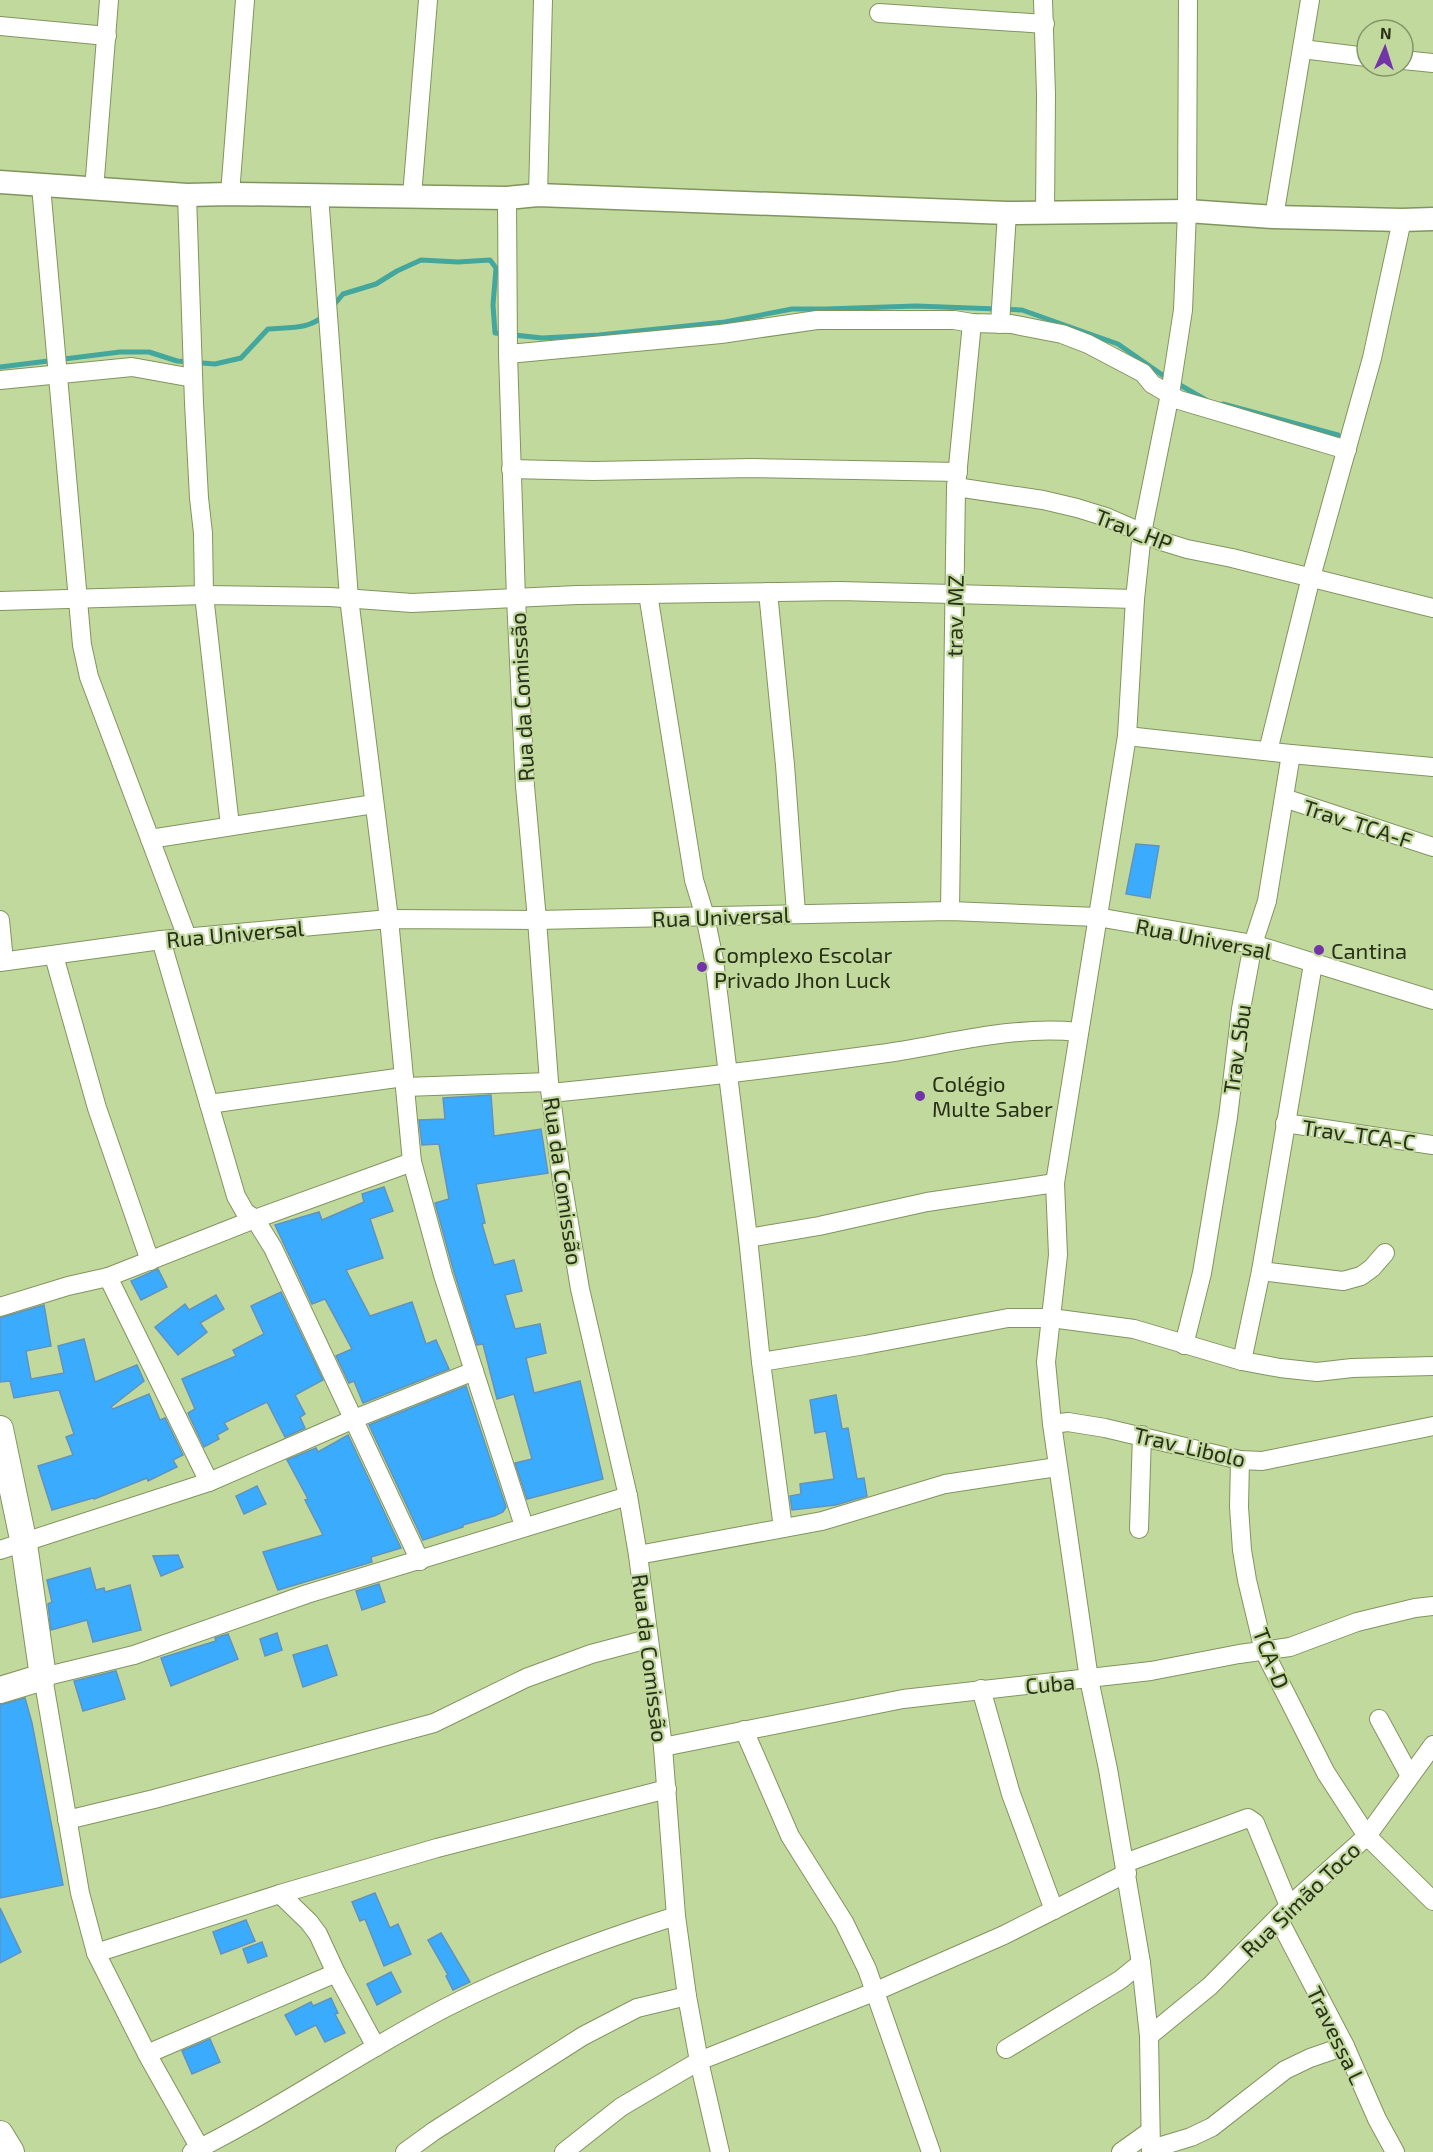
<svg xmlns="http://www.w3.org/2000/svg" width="1433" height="2152" font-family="'Exo 2',sans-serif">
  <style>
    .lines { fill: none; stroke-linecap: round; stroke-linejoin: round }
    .stream { stroke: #43a79d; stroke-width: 5 }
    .building { fill: #3babfe; stroke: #6193bd; stroke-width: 1.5 }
    .minor-casing { stroke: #80955d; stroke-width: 20 }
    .tertiary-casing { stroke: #80955d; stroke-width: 25 }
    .secondary-casing { stroke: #80955d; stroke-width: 28 }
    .minor { stroke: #fff; stroke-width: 18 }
    .tertiary { stroke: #fff; stroke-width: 22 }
    .secondary { stroke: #fff; stroke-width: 26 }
    .poi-dot { fill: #7434a9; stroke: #c2d99e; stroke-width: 2 }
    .labels { text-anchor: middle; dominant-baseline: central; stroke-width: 4.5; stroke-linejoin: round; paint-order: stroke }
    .street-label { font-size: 22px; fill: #283019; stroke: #c2d99e }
    .poi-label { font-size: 22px; fill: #283019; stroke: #c2d99e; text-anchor: start }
  </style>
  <rect width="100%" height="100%" fill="#c2d99e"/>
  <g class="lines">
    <!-- stream -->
    <g class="stream">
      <polyline points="333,306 343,294 376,284 397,271 421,260 458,262 490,260 496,268 493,305 495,333 542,338 599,335 725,322 792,309 826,309 916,306 1022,310 1118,344 1161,374 1206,400"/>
      <path d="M0,367L120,352H149L177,361L215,364L241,358L268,329C287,327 310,330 324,315"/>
      <polyline points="1223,404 1338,435"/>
    </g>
  </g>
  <!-- building -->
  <g class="building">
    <polygon points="1136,844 1159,846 1150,898 1126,894"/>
    <polygon points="491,1095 494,1136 541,1129 548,1173 476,1184 485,1223 482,1224 494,1265 514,1260 522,1291 505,1295 515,1329 540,1324 546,1353 526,1358 534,1393 580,1381 603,1479 527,1499 515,1463 532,1459 514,1394 497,1399 483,1344 477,1345 454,1272 435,1203 449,1199 439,1144 422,1145 419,1120 445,1119 443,1098"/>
    <polygon points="384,1187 393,1211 370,1219 383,1258 346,1270 370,1316 412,1302 426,1344 436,1340 449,1369 363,1403 354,1381 349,1383 336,1356 352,1349 325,1299 312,1304 275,1225 319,1212 322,1220 364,1202 362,1194"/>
    <polygon points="158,1269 167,1287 141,1300 131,1281"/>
    <polygon points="281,1292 323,1380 295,1395 305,1414 300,1417 305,1428 285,1437 267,1402 224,1423 228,1429 217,1435 219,1439 204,1447 188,1413 195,1409 182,1379 236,1356 233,1350 264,1334 251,1306"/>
    <polygon points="216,1295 224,1309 200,1323 207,1332 178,1355 155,1327 185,1304 189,1310"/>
    <polygon points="44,1305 51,1346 26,1351 31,1379 64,1373 58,1346 84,1339 95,1382 137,1365 144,1381 111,1407 113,1409 149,1394 160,1420 165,1418 183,1455 173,1460 177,1467 148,1481 147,1478 94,1499 93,1498 52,1510 38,1466 73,1455 66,1437 74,1434 59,1390 14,1398 10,1381 0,1382 0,1318"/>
    <polygon points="466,1386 506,1507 503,1512 494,1516 463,1525 463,1527 423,1540 369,1425"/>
    <polygon points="836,1395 842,1429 848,1428 857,1479 864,1478 867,1496 836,1505 792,1510 790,1496 801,1494 800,1484 834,1479 826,1431 815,1433 810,1400"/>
    <polygon points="348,1435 401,1548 371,1557 372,1562 278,1590 263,1552 323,1535 305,1500 308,1499 287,1460 316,1448 318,1452"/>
    <polygon points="257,1486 266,1504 244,1514 236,1496"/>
    <polygon points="178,1555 183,1567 161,1576 153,1556"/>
    <polygon points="90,1568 96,1590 104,1588 105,1592 130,1585 141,1630 93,1642 87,1620 51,1630 48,1604 52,1602 47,1580"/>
    <polygon points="379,1584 385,1602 362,1610 356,1591"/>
    <polygon points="277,1633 282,1650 265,1656 260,1639"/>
    <polygon points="228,1634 238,1659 171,1686 161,1658 216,1641 215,1638"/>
    <polygon points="327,1645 337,1675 303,1687 293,1655"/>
    <polygon points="116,1671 125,1699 83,1711 74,1681"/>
    <polygon points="25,1698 32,1723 63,1885 0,1898 0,1705"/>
    <polygon points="375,1893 390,1928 398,1924 411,1954 384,1966 365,1919 360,1921 352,1902"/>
    <polygon points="0,1908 21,1952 0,1963"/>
    <polygon points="246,1920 255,1941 221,1954 213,1932"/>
    <polygon points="441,1933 470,1982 453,1990 446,1976 448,1975 428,1940"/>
    <polygon points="262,1942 267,1956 248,1963 243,1949"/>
    <polygon points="391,1972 401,1992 377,2005 367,1984"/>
    <polygon points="331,1998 338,2013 335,2014 345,2033 325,2042 316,2025 296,2035 285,2015 311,2002 313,2006"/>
    <polygon points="210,2039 220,2062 192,2074 182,2051"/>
  </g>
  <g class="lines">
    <defs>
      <g id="minor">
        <polyline points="1043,0 1046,94 1045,213"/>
        <polyline points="879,13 1045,24"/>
        <polyline points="0,26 107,36"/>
        <polyline points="1302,49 1367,57"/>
        <polyline points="1403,60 1433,63"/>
        <polyline points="41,186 82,645 89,677 187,937"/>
        <polyline points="94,190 109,0"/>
        <polyline points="230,194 245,0"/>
        <polyline points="187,195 194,403 199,498 203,533 204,595 230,826"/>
        <polyline points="319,195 349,598 389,919 412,1162 443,1275 524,1526"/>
        <polyline points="538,195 543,0"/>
        <polyline points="412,196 428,0"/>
        <polyline points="507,198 508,354 516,598 525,786 537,920 549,1082 562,1181 580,1289 628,1496 638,1555 663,1747 676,1916 687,1996 699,2061 720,2152"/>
        <polyline points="1274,217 1310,0"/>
        <polyline points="1000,324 1007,213"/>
        <polyline points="508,354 721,334 817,320 954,320 972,323 1011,324 1062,334 1088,344 1143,373 1152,384 1179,400 1347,450"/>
        <polyline points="0,380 132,367 193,378"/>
        <polyline points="511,469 593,471 752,468 958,472"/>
        <polyline points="956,487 1043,500 1077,508 1106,517 1161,541 1187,549 1232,558 1433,608"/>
        <polyline points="768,592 785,765 796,913"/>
        <polyline points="648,594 694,880 705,916 714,960 748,1238 761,1362 783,1528"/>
        <polyline points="0,601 204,595 330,597 412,603 577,595 840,591 1135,599"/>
        <polyline points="1127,736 1291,754 1433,767"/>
        <polyline points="1268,751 1311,577 1372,358 1402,220"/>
        <polyline points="1284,798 1433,847"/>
        <polyline points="150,839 374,804"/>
        <polyline points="950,911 956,487 972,323"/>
        <polyline points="0,920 4,961"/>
        <polyline points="161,940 236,1196 245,1212 255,1219 273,1248 420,1561"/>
        <polyline points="54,956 97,1108 150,1261"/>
        <polyline points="0,962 161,940 389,919 537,920 950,911 1097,917 1253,944 1433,1000"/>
        <polyline points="405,1087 549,1082"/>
        <path d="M551,1093C661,1082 770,1069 880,1054C946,1045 1011,1025 1078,1032"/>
        <polyline points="209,1104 404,1077"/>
        <polyline points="1285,1123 1433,1145"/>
        <polyline points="748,1238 819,1226 927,1202 1055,1183"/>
        <polyline points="1261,1271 1343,1281 1361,1276 1372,1268 1385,1253"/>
        <polyline points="108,1277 209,1482"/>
        <polyline points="0,1307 68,1286 108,1277 255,1219 412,1162"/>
        <polyline points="1184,1345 1202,1273 1228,1117 1241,1009 1253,944 1267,901 1291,754"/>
        <polyline points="1242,1361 1261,1271 1313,964"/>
        <polyline points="761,1362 865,1345 1008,1318 1051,1318 1134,1329 1242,1361 1280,1368 1317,1372 1352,1368 1433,1366"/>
        <polyline points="1052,1424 1068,1422 1105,1428 1240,1460 1262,1461 1433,1426"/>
        <polyline points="1240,1460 1239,1507 1242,1550 1247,1580 1264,1651 1326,1773 1367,1836 1433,1901"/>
        <polyline points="1139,1529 1142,1435"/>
        <polyline points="0,1550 209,1482 354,1419 474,1371"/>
        <polyline points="638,1555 822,1521 945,1484 1057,1467"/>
        <polyline points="981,1689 1011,1794 1054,1910"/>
        <polyline points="1379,1719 1410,1776"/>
        <polyline points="744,1730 790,1836 844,1922 867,1969 931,2152"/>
        <polyline points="663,1747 903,1699 1151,1671 1239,1654 1290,1647 1357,1622 1415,1608 1433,1606"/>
        <polyline points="67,1820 154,1799 434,1723 526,1678 591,1654 648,1639"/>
        <polyline points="1125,1863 1248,1818 1255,1823 1289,1906"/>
        <polyline points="280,1894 309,1922 318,1934 336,1973 376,2047"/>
        <polyline points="1278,1918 1345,2046 1377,2119 1395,2152"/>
        <polyline points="96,1953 280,1894 437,1848 667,1789"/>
        <polyline points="1149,2036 1210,1986 1289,1906 1367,1836 1433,1745"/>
        <polyline points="1006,2049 1120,1980 1141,1963"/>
        <polyline points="147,2054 336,1973"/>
        <polyline points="1151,2149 1191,2137 1212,2127 1285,2070 1310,2058 1345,2046"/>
        <path d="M192,2152C279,2109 359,2053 445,2008C519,1970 597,1941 676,1916"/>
        <polyline points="202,2152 147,2054 96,1953 80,1893 43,1677 134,1655 307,1594 628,1496"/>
        <polyline points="405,2152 434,2131 583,2036 637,2008 687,1996"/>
        <polyline points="564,2152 621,2107 699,2061 874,1992 1004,1935 1127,1873"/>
        <polyline points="1121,2152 1149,2132"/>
        <polyline points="1151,2152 1149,2036 1141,1963 1108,1769 1089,1679 1052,1424 1046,1362 1058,1255 1055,1183 1127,736 1135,599 1142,533 1170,394 1183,310 1187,211 1188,0"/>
      </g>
      <polyline id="tertiary" points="0,182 187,195 230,194 507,198 538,195 1007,213 1187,211 1274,217 1402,220 1433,219"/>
      <g id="secondary">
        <polyline points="0,1429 24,1544 43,1677 0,1690"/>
        <polyline points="0,2134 11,2152"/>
      </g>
    </defs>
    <!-- minor casing -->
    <use href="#minor" class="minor-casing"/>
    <!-- tertiary casing -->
    <use href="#tertiary" class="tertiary-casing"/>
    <!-- secondary casing -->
    <use href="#secondary" class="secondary-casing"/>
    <!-- minor -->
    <use href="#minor" class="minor"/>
    <!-- tertiary -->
    <use href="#tertiary" class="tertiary"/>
    <!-- secondary -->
    <use href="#secondary" class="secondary"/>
  </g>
  <!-- markers -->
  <g class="poi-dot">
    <circle cx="1319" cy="950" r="6"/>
    <circle cx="702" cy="967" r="6"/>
    <circle cx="920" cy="1096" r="6"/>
  </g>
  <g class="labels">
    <!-- street labels -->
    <g class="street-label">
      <text transform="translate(1134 529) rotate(21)">Trav_HP</text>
      <text transform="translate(954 616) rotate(-89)">trav_MZ</text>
      <text transform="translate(521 697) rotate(-93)">Rua da Comissão</text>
      <text transform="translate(1358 823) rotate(18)">Trav_TCA-F</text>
      <text transform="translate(721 916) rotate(-2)">Rua Universal</text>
      <text transform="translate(235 933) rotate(-5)">Rua Universal</text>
      <text transform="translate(1204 938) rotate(11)">Rua Universal</text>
      <text transform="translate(1236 1049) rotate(-82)">Trav_Sbu</text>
      <text transform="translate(1359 1134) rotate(8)">Trav_TCA-C</text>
      <text transform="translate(564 1181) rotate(82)">Rua da Comissão</text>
      <text transform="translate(1190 1446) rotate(13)">Trav_Libolo</text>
      <text transform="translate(651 1658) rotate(83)">Rua da Comissão</text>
      <text transform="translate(1272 1658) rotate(69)">TCA-D</text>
      <text transform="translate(1050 1683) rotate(-5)">Cuba</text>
      <text transform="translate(1300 1899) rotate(-44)">Rua Simão Toco</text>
      <text transform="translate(1337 2035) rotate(64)">Travessa L</text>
    </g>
    <!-- poi labels -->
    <g class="poi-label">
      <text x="1331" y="950">Cantina</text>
      <text x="714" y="954">Complexo Escolar<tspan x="714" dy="25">Privado Jhon Luck</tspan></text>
      <text x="932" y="1083">Colégio<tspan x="932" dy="25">Multe Saber</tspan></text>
    </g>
  </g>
  <!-- north arrow -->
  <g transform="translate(1385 48) rotate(3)"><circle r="28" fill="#c2d99e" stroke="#849569" stroke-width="1.5"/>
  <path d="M0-4.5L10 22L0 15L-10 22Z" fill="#7434a9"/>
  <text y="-9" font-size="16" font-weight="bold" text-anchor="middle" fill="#283019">N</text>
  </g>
</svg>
